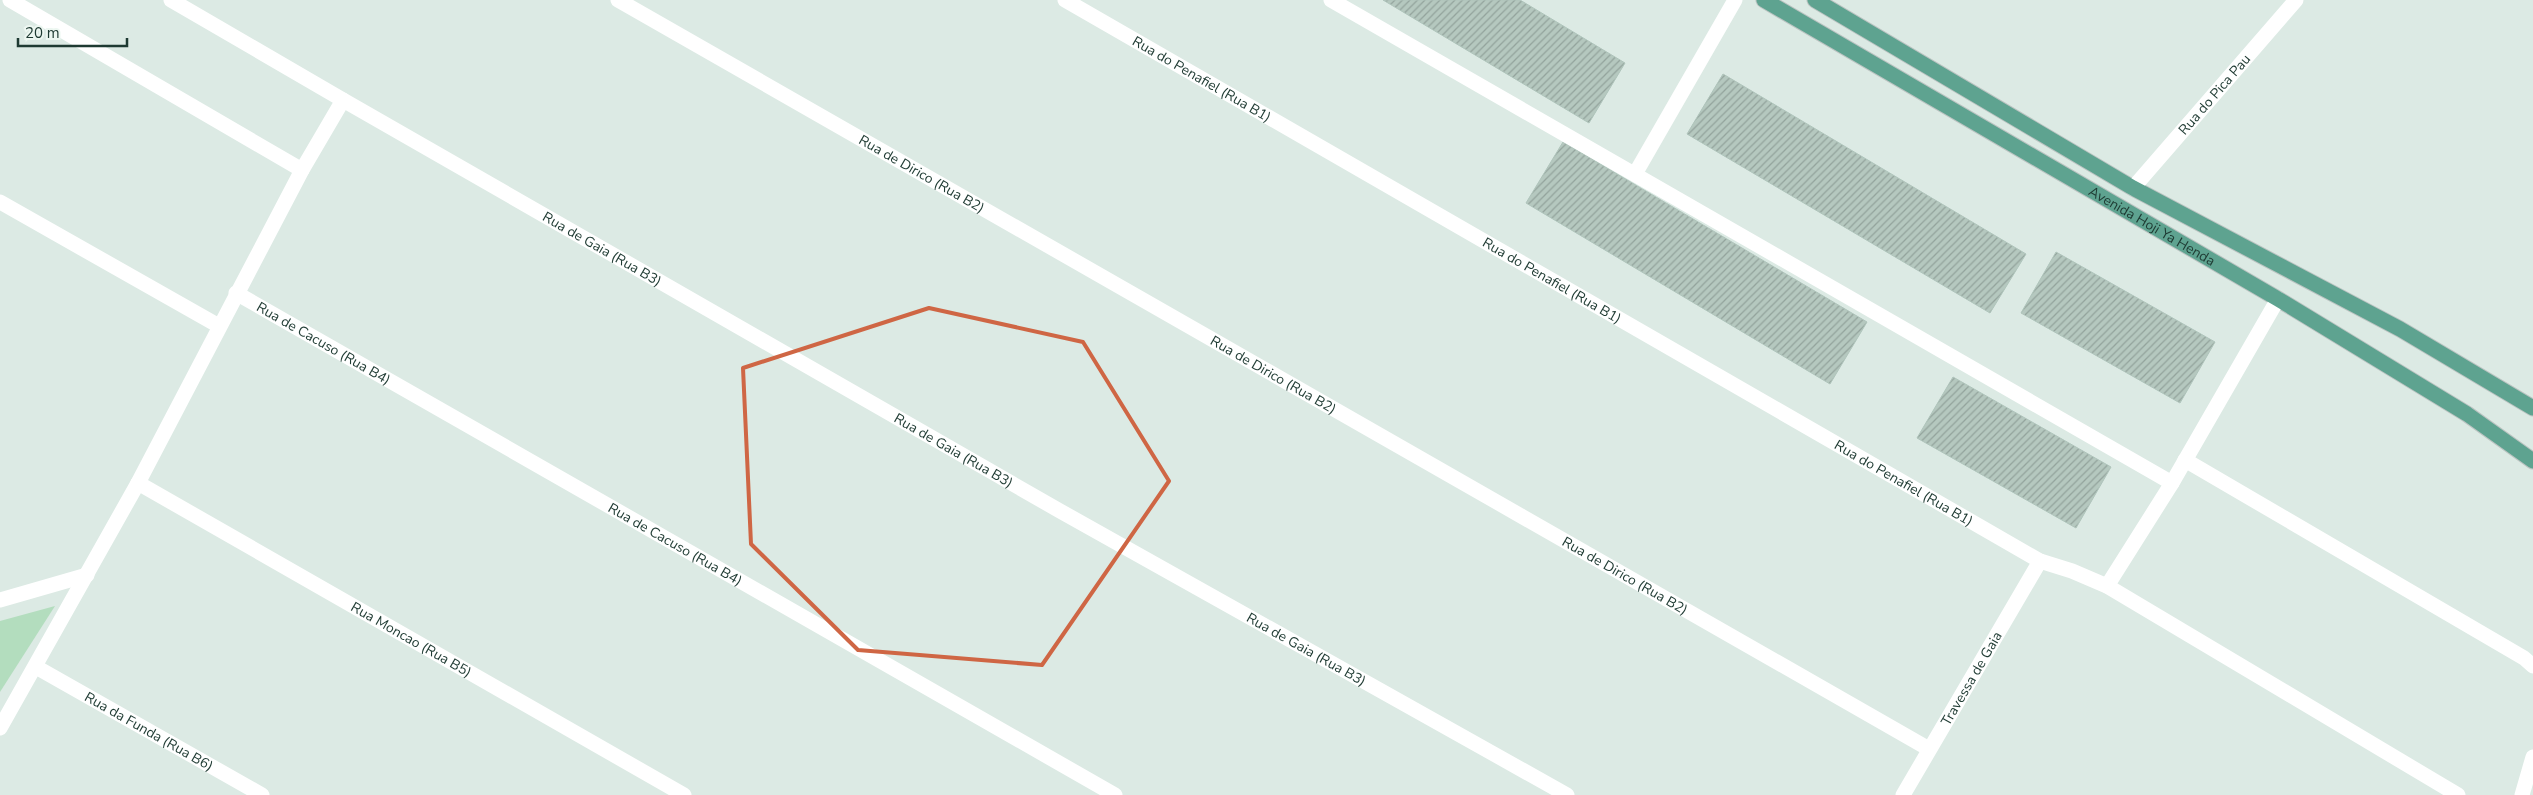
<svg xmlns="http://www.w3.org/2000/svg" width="2533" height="795" font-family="'Nunito Sans',sans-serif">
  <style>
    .grass { fill: #b3ddbe }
    .building { fill: url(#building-hatch); stroke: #afc4bb }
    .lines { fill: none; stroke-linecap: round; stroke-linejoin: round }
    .major-casing { stroke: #bcc4c2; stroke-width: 17 }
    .minor { stroke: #fff; stroke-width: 15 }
    .major { stroke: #5ea390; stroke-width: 15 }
    .marked { fill: none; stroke: #cf6644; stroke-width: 4; stroke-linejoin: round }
    .labels { text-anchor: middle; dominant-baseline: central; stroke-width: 4; stroke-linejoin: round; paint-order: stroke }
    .street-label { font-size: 14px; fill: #1e3a32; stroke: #edf7f1 }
  </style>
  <defs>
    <pattern id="building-hatch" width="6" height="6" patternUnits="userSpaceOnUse" patternTransform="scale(1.25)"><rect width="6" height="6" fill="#b5c8bf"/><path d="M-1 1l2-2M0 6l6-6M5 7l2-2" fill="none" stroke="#93a39c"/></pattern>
  </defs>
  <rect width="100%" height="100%" fill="#dceae4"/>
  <!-- grass -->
  <polygon class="grass" points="55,606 0,692 0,621"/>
  <!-- building -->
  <g class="building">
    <polygon points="1383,0 1520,0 1625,63 1589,123"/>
    <polygon points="1723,74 2026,254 1990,313 1687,134"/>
    <polygon points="1563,142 1867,322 1830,384 1526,203"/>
    <polygon points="2056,252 2215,342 2180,403 2021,313"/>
    <polygon points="1953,377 2111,467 2076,528 1917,438"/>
  </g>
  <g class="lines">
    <defs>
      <g id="major">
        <path id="s9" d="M1764,0L2278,299L2467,414L2533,461"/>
        <polyline points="1815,0 2133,188 2400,329 2533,408"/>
      </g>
    </defs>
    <!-- major casing -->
    <use href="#major" class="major-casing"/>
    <!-- minor -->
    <g class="minor">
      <polyline points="10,0 302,170 343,100 171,0"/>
      <path id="s1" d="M618,0L1929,749"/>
      <path id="s2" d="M1065,0L2040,561L2072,571L2107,586L2458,795"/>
      <polyline points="1331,0 2172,483"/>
      <path id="s3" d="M343,100L1060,511L1567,795"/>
      <polyline points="1635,174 1735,0"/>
      <path id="s4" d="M2133,188L2296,0"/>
      <polyline points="0,202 219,326"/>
      <path id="s5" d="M236,293L1115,795"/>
      <polyline points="2185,460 2524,658 2533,666"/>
      <path id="s6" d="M138,483L684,795"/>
      <polyline points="2107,586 2172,483 2278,299"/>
      <polyline points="0,600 87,575"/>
      <path id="s7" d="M36,667L262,795"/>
      <polyline points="0,728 138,483 302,170"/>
      <path id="s8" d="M1903,795L2040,561"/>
      <polyline points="2522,795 2533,757"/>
    </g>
    <!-- major -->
    <use href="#major" class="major"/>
  </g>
  <!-- marked area -->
  <path class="marked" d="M929,308L1083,342L1169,481L1042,665L858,650L751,544L743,368Z"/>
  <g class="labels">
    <!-- street labels -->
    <g class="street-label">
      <text stroke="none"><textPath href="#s2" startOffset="158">Rua do Penafiel (Rua B1)</textPath></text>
      <text stroke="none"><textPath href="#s4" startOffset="124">Rua do Pica Pau</textPath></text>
      <text stroke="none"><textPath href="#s1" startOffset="350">Rua de Dirico (Rua B2)</textPath></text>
      <text stroke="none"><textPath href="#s9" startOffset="449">Avenida Hoji Ya Henda</textPath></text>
      <text stroke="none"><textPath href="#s3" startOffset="299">Rua de Gaia (Rua B3)</textPath></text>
      <text stroke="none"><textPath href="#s2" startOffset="562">Rua do Penafiel (Rua B1)</textPath></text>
      <text stroke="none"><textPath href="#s5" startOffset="101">Rua de Cacuso (Rua B4)</textPath></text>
      <text stroke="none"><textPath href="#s1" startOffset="755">Rua de Dirico (Rua B2)</textPath></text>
      <text stroke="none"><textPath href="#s3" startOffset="704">Rua de Gaia (Rua B3)</textPath></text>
      <text stroke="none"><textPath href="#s2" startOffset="968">Rua do Penafiel (Rua B1)</textPath></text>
      <text stroke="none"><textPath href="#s5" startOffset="506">Rua de Cacuso (Rua B4)</textPath></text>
      <text stroke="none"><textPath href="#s1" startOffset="1160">Rua de Dirico (Rua B2)</textPath></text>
      <text stroke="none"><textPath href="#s6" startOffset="315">Rua Moncao (Rua B5)</textPath></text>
      <text stroke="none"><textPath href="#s3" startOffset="1109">Rua de Gaia (Rua B3)</textPath></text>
      <text stroke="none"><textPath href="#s8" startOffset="135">Travessa de Gaia</textPath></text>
      <text stroke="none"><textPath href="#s7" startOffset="130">Rua da Funda (Rua B6)</textPath></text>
    </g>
  </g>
  <!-- scale -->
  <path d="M18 38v8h109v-8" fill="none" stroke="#1e3a32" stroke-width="2.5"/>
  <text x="25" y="38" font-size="15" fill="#1e3a32" stroke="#edf7f1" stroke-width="4" paint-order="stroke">20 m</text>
</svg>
